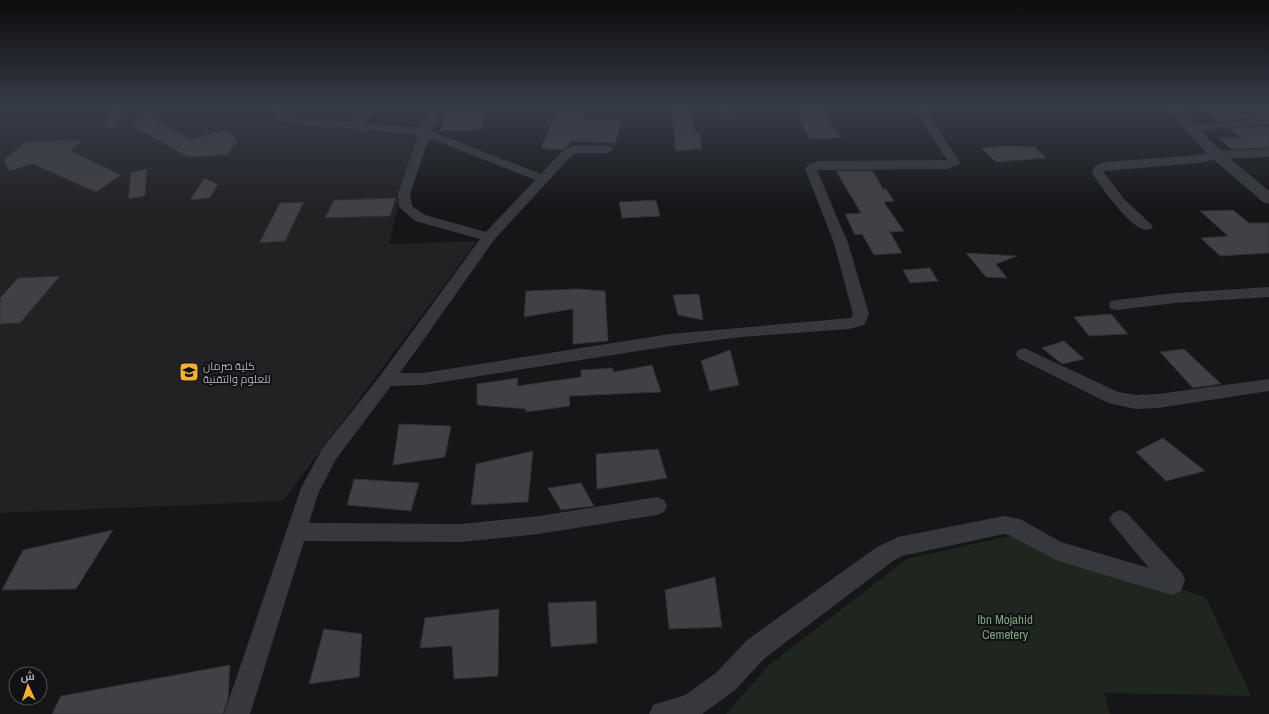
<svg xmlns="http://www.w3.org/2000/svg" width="1269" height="714" font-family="'Archivo Narrow',Cairo,sans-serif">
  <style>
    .built { fill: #222225 }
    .green { fill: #1e261f }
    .building { fill: #404145; stroke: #303034 }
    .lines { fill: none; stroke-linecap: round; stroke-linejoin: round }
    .minor { fill: #37383d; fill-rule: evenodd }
    .tertiary { fill: #37383d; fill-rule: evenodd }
    .labels { text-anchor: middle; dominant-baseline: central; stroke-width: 4; stroke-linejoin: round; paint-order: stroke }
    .poi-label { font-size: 11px; fill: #a8adb8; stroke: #111113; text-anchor: start }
    .near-park-label { font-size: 13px; fill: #7fa381; stroke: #111113 }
  </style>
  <rect width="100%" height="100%" fill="#161618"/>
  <!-- built -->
  <polygon class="built" points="0,109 273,109 274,122 416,136 389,244 477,241 283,501 0,513"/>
  <!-- green -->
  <polygon class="green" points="1022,533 1045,548 1206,597 1251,696 1104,693 1110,714 726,714 769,665 907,559"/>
  <!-- building -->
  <g class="building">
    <polygon points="110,109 123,109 117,127 104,129"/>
    <polygon points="671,109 689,109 695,132 699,132 702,149 676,151"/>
    <polygon points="794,109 822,109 841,138 810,139"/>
    <polygon points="1199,109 1269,109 1269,117 1218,121"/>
    <polygon points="557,111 585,113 583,119 622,121 615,143 571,141 568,146 561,150 541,148"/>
    <polygon points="485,112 481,130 440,131 446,113"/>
    <polygon points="144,114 190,139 227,129 237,141 227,155 188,157 130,124"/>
    <polygon points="1269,126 1269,148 1231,149 1218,137 1241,138 1229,129"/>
    <polygon points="82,140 71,151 121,175 96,192 33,164 9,171 4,160 25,142"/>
    <polygon points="1008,146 1035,147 1046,158 996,162 981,148"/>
    <polygon points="147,169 145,196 128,199 131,172"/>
    <polygon points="836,171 873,171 883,189 886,189 894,201 884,202 904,231 890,232 902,253 874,255 862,234 855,235 845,214 861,213"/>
    <polygon points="204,178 218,184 210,198 190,200"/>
    <polygon points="396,198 390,216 325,218 334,200"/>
    <polygon points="656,200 660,216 622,218 619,202"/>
    <polygon points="304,202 285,241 259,243 280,203"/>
    <polygon points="1233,210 1249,223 1269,223 1269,253 1220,256 1201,238 1228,236 1200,211"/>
    <polygon points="966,253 1017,256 996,264 1007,278 986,277"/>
    <polygon points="930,268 938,281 910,283 903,270"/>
    <polygon points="60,276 20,323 0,324 0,298 18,278"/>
    <polygon points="577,289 605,291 608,341 573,344 573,309 524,317 526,291"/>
    <polygon points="699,294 703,320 678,315 673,295"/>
    <polygon points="1111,314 1128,334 1089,336 1074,317"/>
    <polygon points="1064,341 1084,359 1062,364 1042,348"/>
    <polygon points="1184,349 1221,384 1193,388 1160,352"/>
    <polygon points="730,350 739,385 710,391 701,361"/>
    <polygon points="652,365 661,392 569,396 570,406 526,412 526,409 477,405 477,384 518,378 517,386 581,377 581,370 612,368 614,372"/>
    <polygon points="399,424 451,426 445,457 393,465"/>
    <polygon points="1163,438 1205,471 1166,481 1136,452"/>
    <polygon points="658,449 667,478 597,489 596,454"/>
    <polygon points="533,451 528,502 471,505 476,464"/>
    <polygon points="354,479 419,483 411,511 347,505"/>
    <polygon points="581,483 594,506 561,510 548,488"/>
    <polygon points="113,530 76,589 2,590 23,550"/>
    <polygon points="715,577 722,627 669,629 665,590"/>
    <polygon points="596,601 597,643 551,647 548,603"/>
    <polygon points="499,609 498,676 454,679 452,646 420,648 425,618"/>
    <polygon points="324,629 362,634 359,677 309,684"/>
    <polygon points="230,665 228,699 223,714 52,714 61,696"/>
  </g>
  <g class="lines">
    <!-- minor -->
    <g class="minor">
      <path d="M274,109H284V113L293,118L350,122L365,109H376L362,123L421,128L428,109H438L431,131L541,174L564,149L576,145H607L611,147L613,149L611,151L607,153H577L572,155L494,240L400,373H423L670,334L851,318L853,314L834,243L805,169L809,164L819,161L947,160L914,109H924L960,162L958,165L946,169L817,170L848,243L869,314L864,325L849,329L742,337L670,346L423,385L391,386L336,459L318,494L309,523L461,524L539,516L657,497L664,500L667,506L664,512L657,515L539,534L461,542L304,541L250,714H224L301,488L322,449L380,376L480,239L415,221L399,207L398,194L418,135L293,124L278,120L273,114ZM429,138L535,180L486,232L425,215L412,206L410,194Z"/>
      <polygon points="721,109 731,109 734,117 733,119 725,119"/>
      <polygon points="1269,118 1269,124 1192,131 1186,128 1192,125"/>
      <path d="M1269,149V157L1217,159L1198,163L1105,171L1104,173L1124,199L1153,226L1151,229C1148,230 1145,230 1142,229C1126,222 1102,188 1092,173L1095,166L1105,162L1198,155L1217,151Z"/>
      <polygon points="1269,287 1269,297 1175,303 1117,310 1111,309 1109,305 1111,301 1117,300 1175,293"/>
      <polygon points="1024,348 1118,392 1136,395 1158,394 1269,379 1269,391 1158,408 1136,409 1108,403 1018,358 1016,354 1018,350"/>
      <polygon points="1120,510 1127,513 1182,573 1185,580 1181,591 1173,595 1141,586 1056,560 1009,535 1004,534 902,556 893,561 765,658 734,691 702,714 649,714 653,705 685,695 716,673 747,640 877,547 898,537 1004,516 1020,519 1061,542 1149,568 1113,525 1109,519 1113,513"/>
    </g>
    <!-- tertiary -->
    <polygon class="tertiary" points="1166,109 1180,109 1222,152 1269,191 1269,204 1263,202 1212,158"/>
  </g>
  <!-- sky -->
  <linearGradient id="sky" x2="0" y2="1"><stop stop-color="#0c0c0d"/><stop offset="0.52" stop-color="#363c48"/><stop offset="1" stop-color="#363c48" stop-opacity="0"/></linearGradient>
  <rect width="1269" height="208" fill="url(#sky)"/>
  <!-- icons -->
  <defs>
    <symbol id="university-square" viewBox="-11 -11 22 22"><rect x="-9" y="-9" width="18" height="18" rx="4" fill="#f2b134" stroke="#111113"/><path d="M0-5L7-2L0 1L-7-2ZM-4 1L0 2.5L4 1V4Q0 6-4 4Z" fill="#111"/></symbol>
  </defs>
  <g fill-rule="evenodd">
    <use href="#university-square" x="178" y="361" width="22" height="22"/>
  </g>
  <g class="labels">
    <!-- poi labels -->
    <g class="poi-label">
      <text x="203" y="366">كلية صرمان<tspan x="203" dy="13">للعلوم والتقنية</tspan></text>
    </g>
    <!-- near-park labels -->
    <g class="near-park-label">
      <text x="1005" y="619">Ibn Mojahid<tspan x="1005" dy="15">Cemetery</tspan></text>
    </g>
  </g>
  <!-- north arrow -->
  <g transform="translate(28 686) rotate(357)"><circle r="19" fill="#111113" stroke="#4d4f55"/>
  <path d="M0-3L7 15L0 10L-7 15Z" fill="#f2b134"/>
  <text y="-6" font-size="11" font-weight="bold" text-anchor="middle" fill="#a8adb8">ش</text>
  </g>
</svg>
